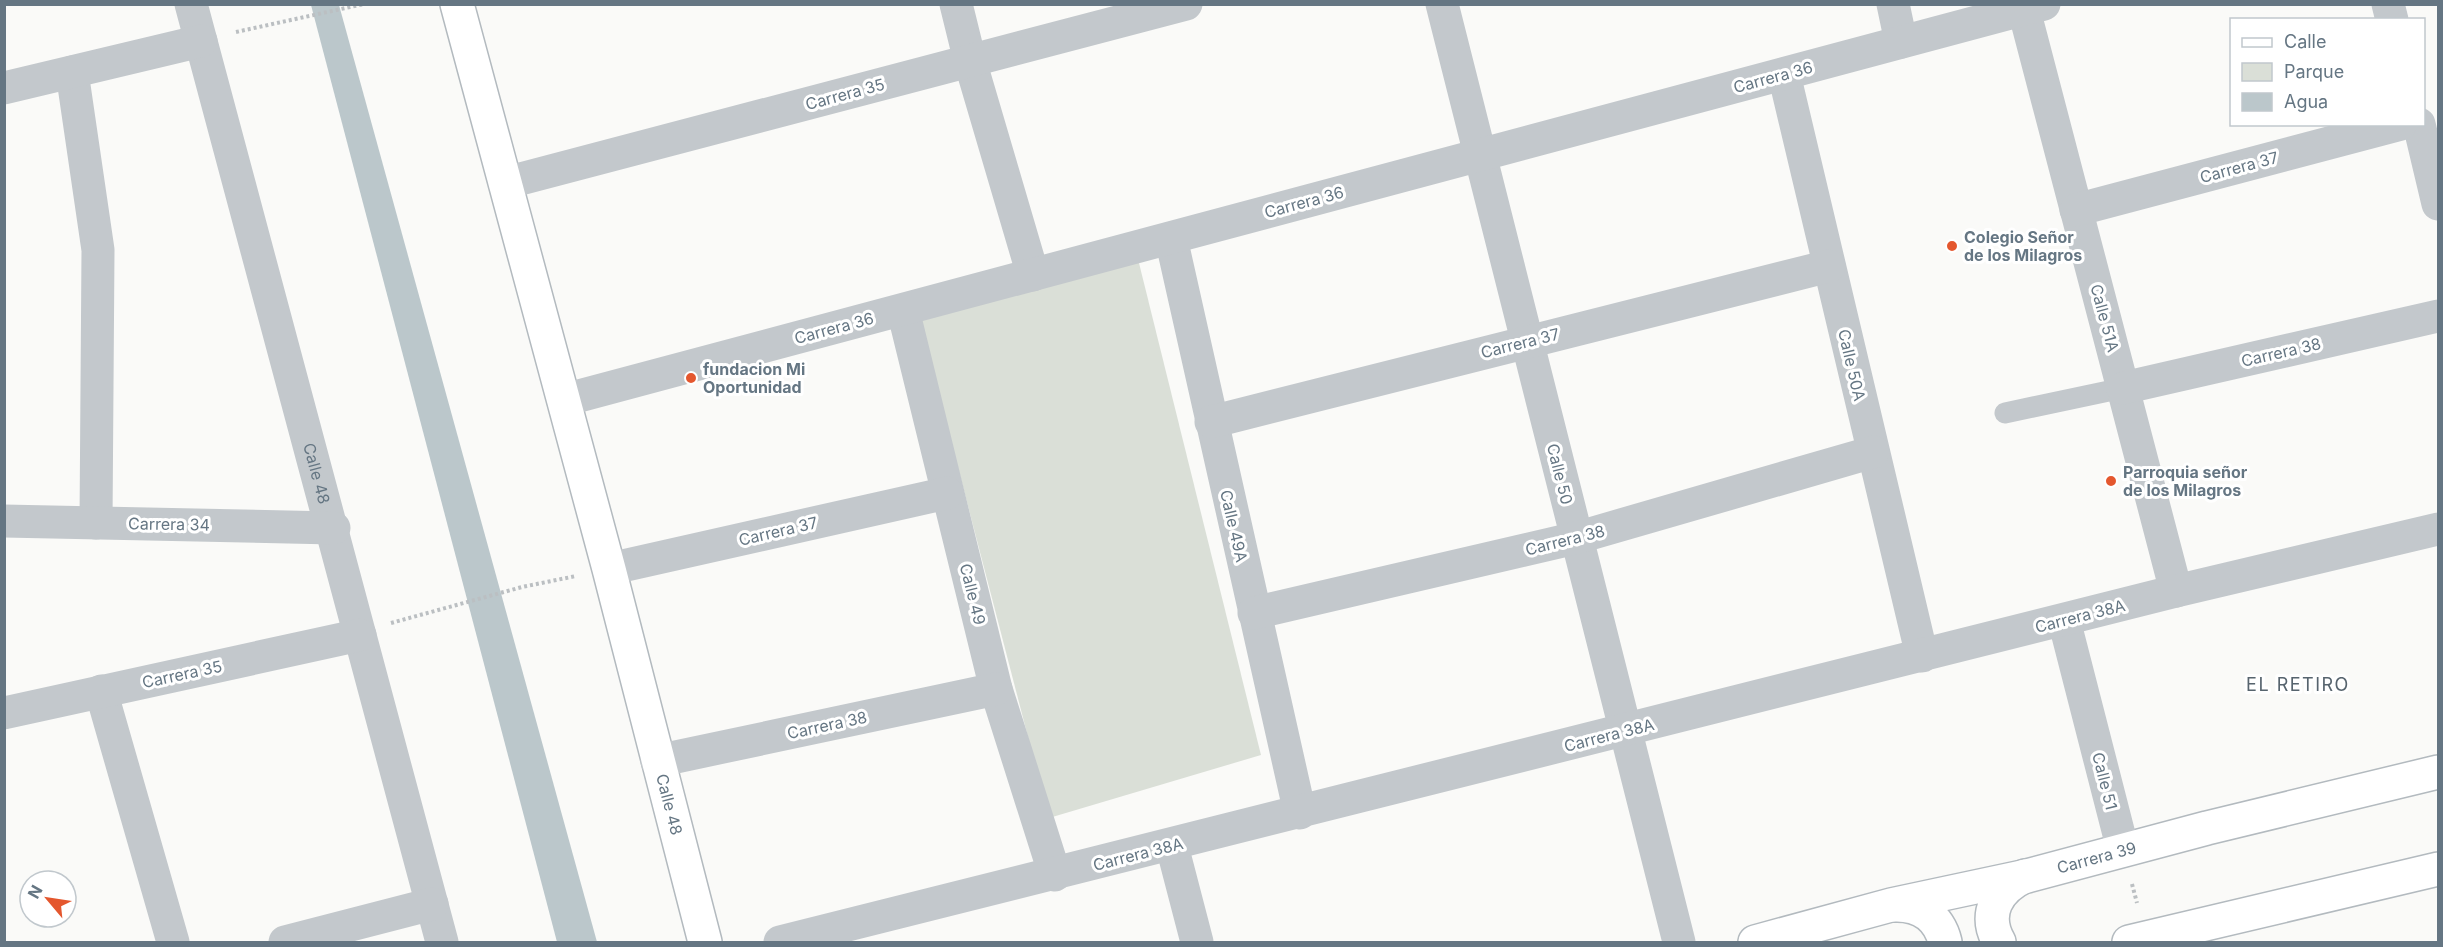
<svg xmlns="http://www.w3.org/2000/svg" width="2443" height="947" font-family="Inter,sans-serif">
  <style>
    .green { fill: #dadfd7 }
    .water { fill: #bbc7cb }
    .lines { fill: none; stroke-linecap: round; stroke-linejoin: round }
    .secondary-casing { stroke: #b3babf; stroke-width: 36 }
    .path { stroke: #bbbfc2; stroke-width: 4; stroke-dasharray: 3 3; stroke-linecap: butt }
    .lane { stroke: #c3c8cc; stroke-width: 21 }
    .street { stroke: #c3c8cc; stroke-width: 33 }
    .secondary { stroke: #fff; stroke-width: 33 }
    .poi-dot { fill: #e4572e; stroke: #fff; stroke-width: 2 }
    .labels { text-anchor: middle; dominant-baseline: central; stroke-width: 6; stroke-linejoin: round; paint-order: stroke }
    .street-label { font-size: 16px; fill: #657683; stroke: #fff }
    .poi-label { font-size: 16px; font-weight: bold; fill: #657683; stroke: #fff; text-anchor: start }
    .neighbourhood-label { font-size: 18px; letter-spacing: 1.5px; fill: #57646e; stroke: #fff }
  </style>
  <rect width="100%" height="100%" fill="#fafaf8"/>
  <!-- green -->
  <polygon class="green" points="1137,255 1261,755 1049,818 920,321"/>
  <!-- water -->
  <polygon class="water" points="311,5 339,5 597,942 557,942"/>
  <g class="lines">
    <defs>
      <g id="secondary">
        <path id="s2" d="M457,4L609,569L705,942"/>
        <path d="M1894,905C1920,904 1939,917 1945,942"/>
        <path id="s3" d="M1755,942L1891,905L2027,876L2207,828L2438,772"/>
        <path d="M1999,942C1983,914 1997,889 2025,876"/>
        <polyline points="2129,942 2438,869"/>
      </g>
    </defs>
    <!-- secondary casing -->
    <use href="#secondary" class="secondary-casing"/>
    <!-- path -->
    <g class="path">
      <polyline points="236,32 364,4"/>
      <polyline points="391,623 522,587 576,576"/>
      <polyline points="2132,884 2137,903"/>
    </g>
    <!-- lane -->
    <polyline class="lane" points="2005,413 2123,388"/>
    <!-- street -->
    <g class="street">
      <path id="s1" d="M191,4C276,317 358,630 442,942"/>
      <polyline points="956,4 970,61 1033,275"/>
      <polyline points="1442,4 1679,942"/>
      <polyline points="1893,4 1901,42"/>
      <polyline points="2388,4 2392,20"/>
      <polyline points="2024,10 2176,591"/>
      <polyline points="72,72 98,250 96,523"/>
      <polyline points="1784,74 1922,656"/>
      <polyline points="4,88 201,41"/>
      <polyline points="2419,124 2438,204"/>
      <polyline points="505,183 1186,4"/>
      <polyline points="2076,210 2401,124"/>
      <polyline points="1171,238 1300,813"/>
      <polyline points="903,310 996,689 1055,875"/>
      <polyline points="2123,388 2438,316"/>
      <polyline points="564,400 2044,4"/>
      <polyline points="1211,422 1829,266"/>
      <polyline points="4,521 334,528"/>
      <polyline points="609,569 947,493"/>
      <polyline points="1254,613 1576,538 1873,452"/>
      <polyline points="2064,620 2123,850"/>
      <polyline points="101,691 173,942"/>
      <polyline points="4,713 360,635"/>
      <polyline points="657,761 996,689"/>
      <polyline points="1172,846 1197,942"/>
      <polyline points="285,942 432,904"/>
      <polyline points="780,942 2176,591 2438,529"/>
    </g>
    <!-- secondary -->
    <use href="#secondary" class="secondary"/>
  </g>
  <!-- markers -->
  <g class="poi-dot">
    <circle cx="1952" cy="246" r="6"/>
    <circle cx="691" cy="378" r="6"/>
    <circle cx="2111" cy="481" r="6"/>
  </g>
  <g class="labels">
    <!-- street labels -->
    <g class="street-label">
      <text transform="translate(1773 77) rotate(-15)">Carrera 36</text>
      <text transform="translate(845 94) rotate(-15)">Carrera 35</text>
      <text transform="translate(2239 167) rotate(-15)">Carrera 37</text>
      <text transform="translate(1304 202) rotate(-15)">Carrera 36</text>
      <text transform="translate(2105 318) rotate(75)">Calle 51A</text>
      <text transform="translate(834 328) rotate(-15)">Carrera 36</text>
      <text transform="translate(1520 343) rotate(-14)">Carrera 37</text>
      <text transform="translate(2281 352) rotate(-13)">Carrera 38</text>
      <text transform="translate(1852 365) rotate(77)">Calle 50A</text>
      <text stroke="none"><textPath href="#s1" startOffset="486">Calle 48</textPath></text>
      <text transform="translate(1560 474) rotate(76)">Calle 50</text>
      <text transform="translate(169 524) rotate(1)">Carrera 34</text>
      <text transform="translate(1234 526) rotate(77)">Calle 49A</text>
      <text transform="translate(778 531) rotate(-13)">Carrera 37</text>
      <text transform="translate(1565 540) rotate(-14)">Carrera 38</text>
      <text transform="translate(973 594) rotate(76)">Calle 49</text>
      <text transform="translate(2080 616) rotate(-14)">Carrera 38A</text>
      <text transform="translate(182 674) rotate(-12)">Carrera 35</text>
      <text transform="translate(827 725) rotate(-12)">Carrera 38</text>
      <text transform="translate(1609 735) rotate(-14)">Carrera 38A</text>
      <text transform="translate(2105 781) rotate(76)">Calle 51</text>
      <text stroke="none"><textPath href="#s2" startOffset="828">Calle 48</textPath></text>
      <text transform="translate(1138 854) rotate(-14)">Carrera 38A</text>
      <text stroke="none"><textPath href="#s3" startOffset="352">Carrera 39</textPath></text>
    </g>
    <!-- poi labels -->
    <g class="poi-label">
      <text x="1964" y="237">Colegio Señor<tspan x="1964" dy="18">de los Milagros</tspan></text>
      <text x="703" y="369">fundacion Mi<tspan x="703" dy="18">Oportunidad</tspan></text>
      <text x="2123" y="472">Parroquia señor<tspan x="2123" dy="18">de los Milagros</tspan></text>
    </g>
    <!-- neighbourhood labels -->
    <g class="neighbourhood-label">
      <text x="2298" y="684">EL RETIRO</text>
    </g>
  </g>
  <!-- border -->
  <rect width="2443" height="947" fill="none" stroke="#657683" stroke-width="12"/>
  <!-- legend -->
  <rect x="2230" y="18" width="195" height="108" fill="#ffffff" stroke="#c1c8cd" stroke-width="1.5"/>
  <rect x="2242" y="38" width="30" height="9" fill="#ffffff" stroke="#c1c8cd" stroke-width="1.5"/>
  <text x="2284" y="48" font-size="18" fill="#657683">Calle</text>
  <rect x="2242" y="63" width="30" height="18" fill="#dadfd7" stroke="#c1c8cd" stroke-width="1.5"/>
  <text x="2284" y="78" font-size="18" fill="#657683">Parque</text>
  <rect x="2242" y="93" width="30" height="18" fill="#bbc7cb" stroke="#c1c8cd" stroke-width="1.5"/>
  <text x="2284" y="108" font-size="18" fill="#657683">Agua</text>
  <!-- north arrow -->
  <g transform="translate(48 899) rotate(299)"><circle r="28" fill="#ffffff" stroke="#c1c8cd" stroke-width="1.5"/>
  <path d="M0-4.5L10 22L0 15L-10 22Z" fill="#e4572e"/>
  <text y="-9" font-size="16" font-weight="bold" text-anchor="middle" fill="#657683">N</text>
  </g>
</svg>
